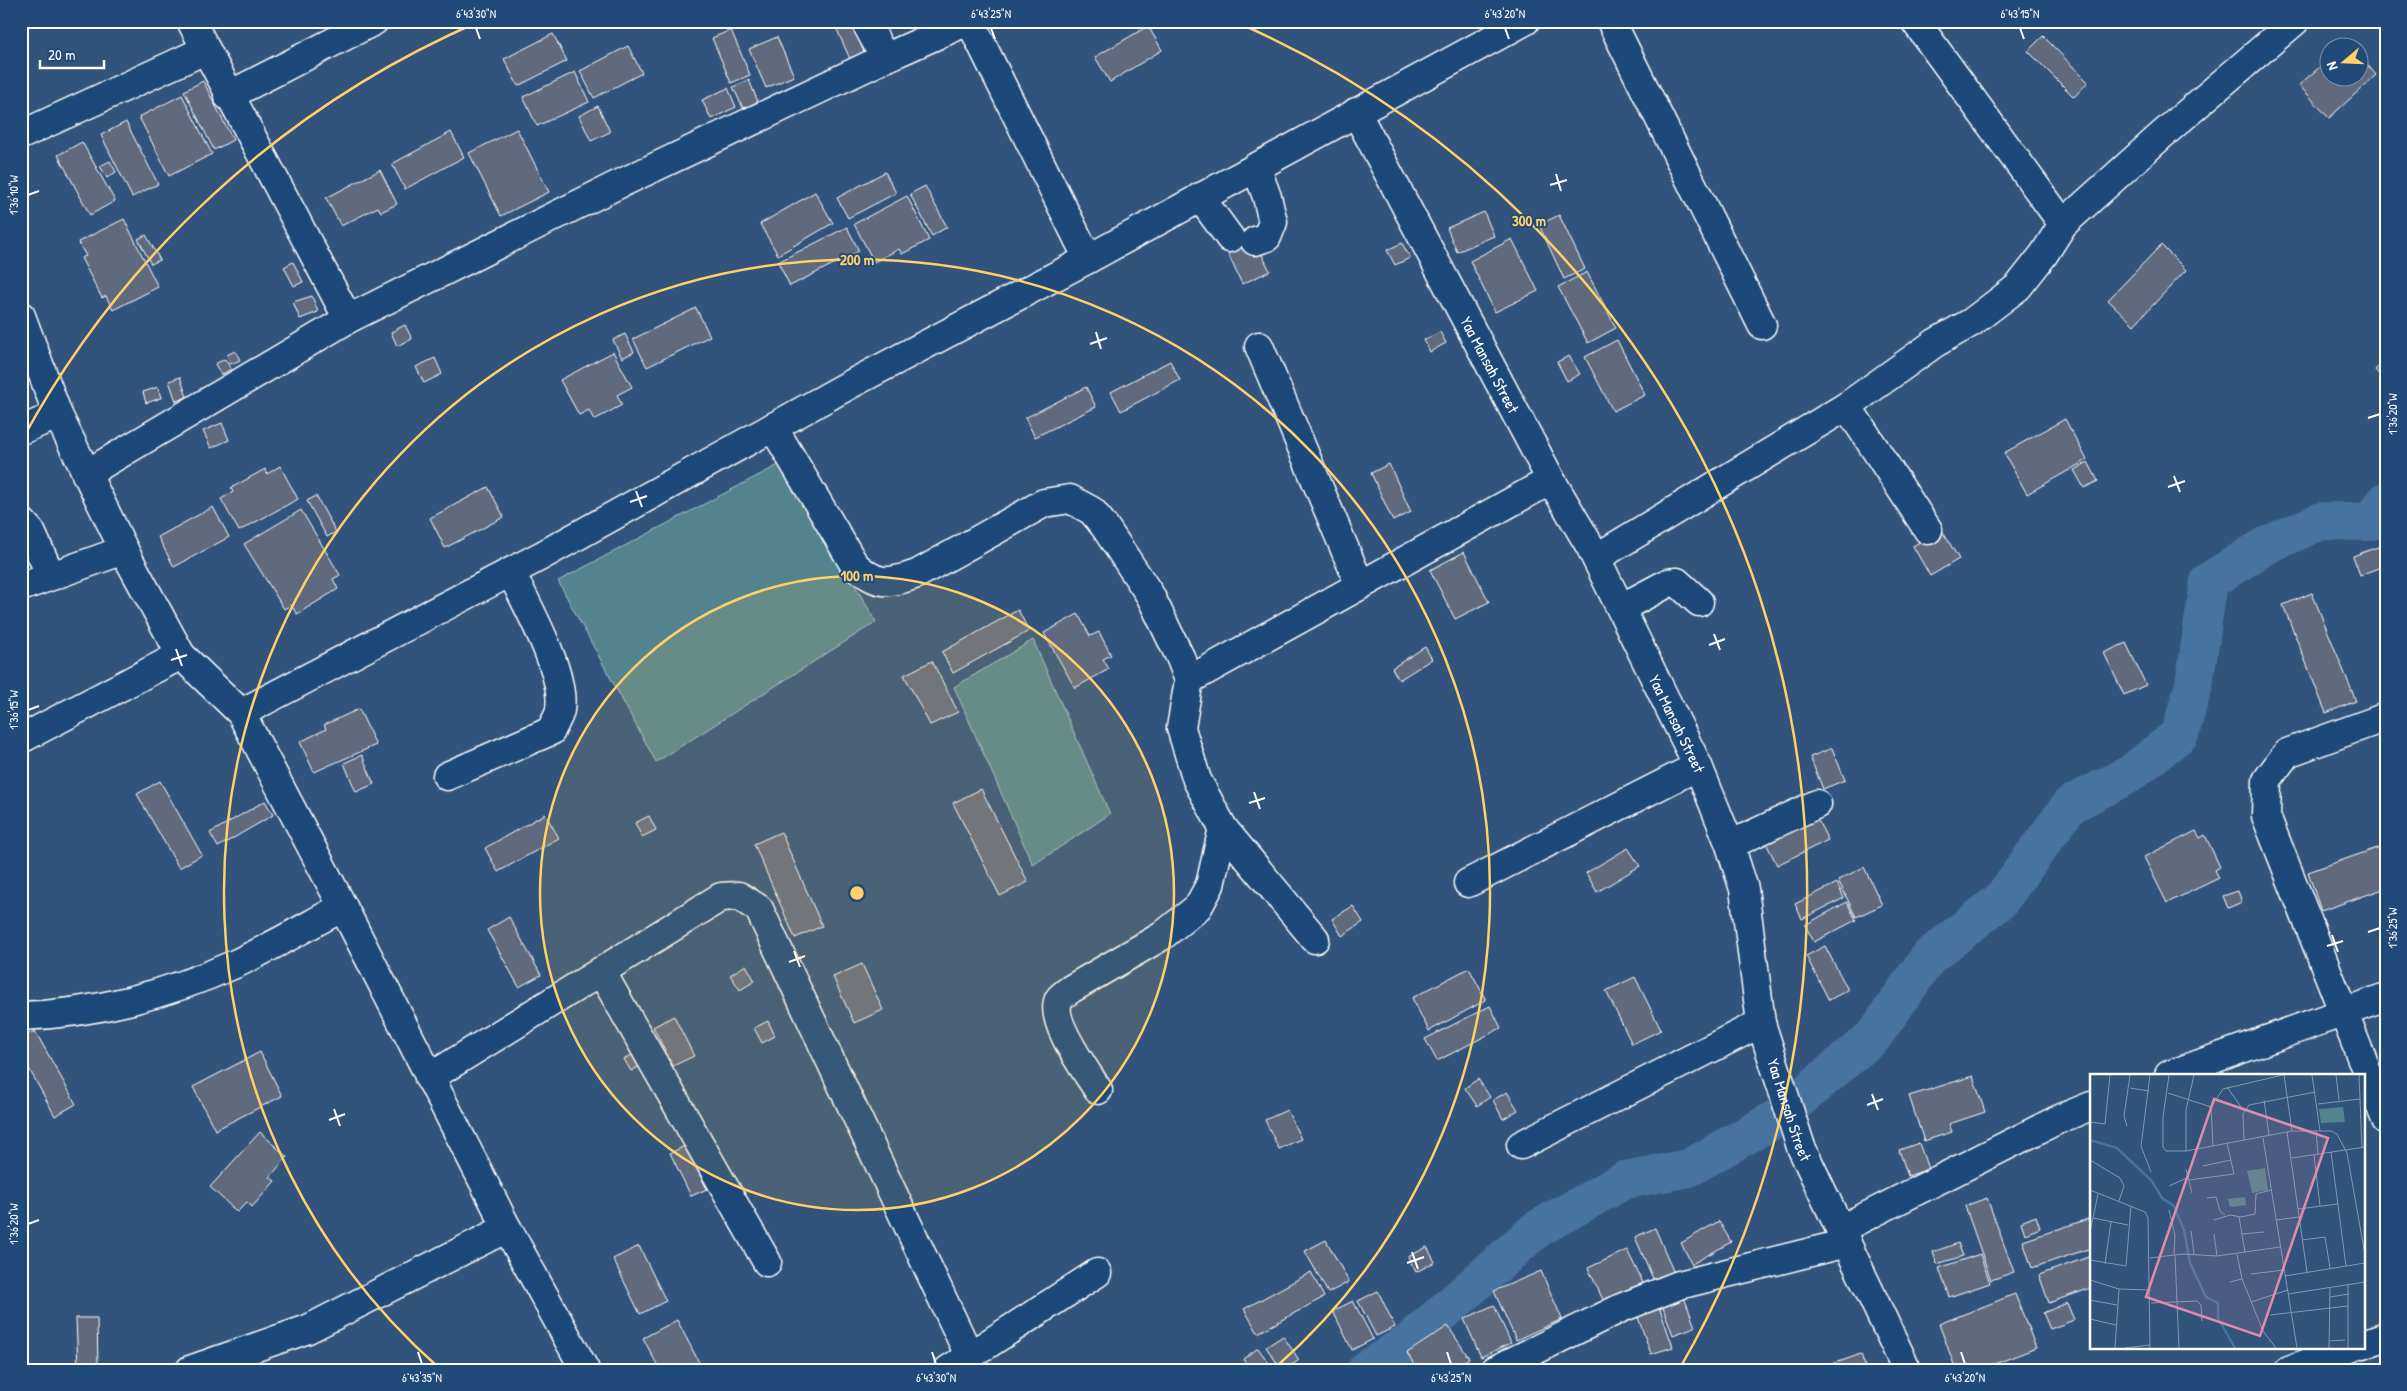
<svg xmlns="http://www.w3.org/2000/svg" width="2407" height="1391" font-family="'Patrick Hand',sans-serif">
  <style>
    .green { fill: #53838e; stroke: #a9c1c6 }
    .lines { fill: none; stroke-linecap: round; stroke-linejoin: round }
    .river { stroke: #4673a1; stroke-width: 38 }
    .building { fill: #5f6b7f; stroke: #fff }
    .minor-casing { stroke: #fff; stroke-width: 31 }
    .minor { stroke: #1f4a7a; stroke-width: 28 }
    .ticks { fill: none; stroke: #fff; stroke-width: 2 }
    .ring { fill: none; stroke: #ffd166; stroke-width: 2.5 }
    .labels { text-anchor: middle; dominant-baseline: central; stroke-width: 4; stroke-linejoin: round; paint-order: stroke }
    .street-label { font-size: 16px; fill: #fff; stroke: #1f4a7a }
    .inset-river { fill: none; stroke: #4673a1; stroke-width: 2.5 }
    .inset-road { fill: none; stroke: #8498b0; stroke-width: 1 }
    .view { fill: #e08cad; fill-opacity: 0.15; stroke: #e08cad; stroke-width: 2.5 }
    .inset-edge { fill: none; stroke: #fff; stroke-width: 2.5 }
    .centre { fill: #ffd166; stroke: #1f4a7a; stroke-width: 2.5 }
    .ring-label { font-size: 15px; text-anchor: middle; font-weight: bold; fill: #ffd166; stroke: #1f4a7a; stroke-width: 4; stroke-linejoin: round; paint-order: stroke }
    .neatline { fill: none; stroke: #fff; stroke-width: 2 }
    .ticks-label { font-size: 12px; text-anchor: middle; fill: #fff }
  </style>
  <rect width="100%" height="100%" fill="#32547c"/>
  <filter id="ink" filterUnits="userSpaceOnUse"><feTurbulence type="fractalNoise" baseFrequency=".02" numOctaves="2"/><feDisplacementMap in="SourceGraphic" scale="10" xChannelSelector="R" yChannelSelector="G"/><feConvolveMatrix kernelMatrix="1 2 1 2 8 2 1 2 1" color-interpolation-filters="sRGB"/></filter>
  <g filter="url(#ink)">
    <!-- green -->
    <g class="green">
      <polygon points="784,462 876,622 656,762 558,581"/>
      <polygon points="1033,640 1110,814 1033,865 954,687"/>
    </g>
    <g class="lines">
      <!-- river -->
      <polyline class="river" points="1366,1370 1409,1342 1537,1229 1625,1180 1689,1168 1777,1118 1873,1037 1929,957 2000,901 2070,805 2130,774 2180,734 2194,684 2209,581 2267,545 2321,521 2369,522 2386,501"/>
    </g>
    <!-- building -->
    <g class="building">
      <polygon points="844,21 851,21 864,52 850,59 835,25"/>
      <polygon points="1148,26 1162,50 1110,82 1095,57"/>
      <polygon points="731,30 750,75 731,83 712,38"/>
      <polygon points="553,34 567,61 518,86 504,59"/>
      <polygon points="2043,36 2088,82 2074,97 2028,51"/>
      <polygon points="777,37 794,76 766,88 749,49"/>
      <polygon points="628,46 642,73 594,98 580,71"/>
      <polygon points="2360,56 2376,75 2329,118 2299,85 2330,58 2330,78 2360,78"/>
      <polygon points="575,72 589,102 537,126 523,97"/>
      <polygon points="749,80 758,102 743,108 733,87"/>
      <polygon points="203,81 233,140 214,150 184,91"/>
      <polygon points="728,88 736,107 711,119 702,100"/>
      <polygon points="182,95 212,154 169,176 139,117"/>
      <polygon points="598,106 610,132 591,141 579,116"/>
      <polygon points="126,122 158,184 132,197 101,135"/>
      <polygon points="517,129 549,192 501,216 469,153"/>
      <polygon points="451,132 464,157 405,189 392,164"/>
      <polygon points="82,142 115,201 90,215 58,155"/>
      <polygon points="110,161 116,172 107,178 100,166"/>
      <polygon points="380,170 397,204 381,212 378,207 341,226 326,198"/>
      <polygon points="885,172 896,193 848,218 837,198"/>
      <polygon points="925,186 947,227 932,236 910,194"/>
      <polygon points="815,192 833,223 778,255 760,224"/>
      <polygon points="907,196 929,240 902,254 899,249 874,262 854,224"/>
      <polygon points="1484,212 1494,236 1457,252 1447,228"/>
      <polygon points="1559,215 1585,269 1564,279 1539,225"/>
      <polygon points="124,219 158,287 113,310 106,296 102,298 81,258 86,256 78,242"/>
      <polygon points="847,227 859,251 790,286 778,262"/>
      <polygon points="1249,228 1270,271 1242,284 1222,241"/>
      <polygon points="146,235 160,260 151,264 138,239"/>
      <polygon points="1512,239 1538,291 1495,312 1470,261"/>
      <polygon points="1402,243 1410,258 1395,265 1387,250"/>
      <polygon points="2161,245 2186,270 2134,325 2108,300"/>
      <polygon points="293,262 303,282 294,286 284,267"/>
      <polygon points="1587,272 1616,328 1588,343 1558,287"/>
      <polygon points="312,296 318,312 300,319 293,302"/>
      <polygon points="696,308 710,336 647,367 633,339"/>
      <polygon points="405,325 412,339 397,346 391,332"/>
      <polygon points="1440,332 1446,343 1430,352 1424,340"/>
      <polygon points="625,334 634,352 622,358 613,340"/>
      <polygon points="1617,340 1645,395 1613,411 1585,357"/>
      <polygon points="235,351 240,360 231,364 227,355"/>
      <polygon points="613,352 632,387 617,395 622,405 594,420 589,410 579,415 560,380"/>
      <polygon points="1569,356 1580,374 1567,381 1557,362"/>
      <polygon points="435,358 442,374 424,383 416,367"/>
      <polygon points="225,359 231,369 221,375 215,364"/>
      <polygon points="2386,359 2386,382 2375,370"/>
      <polygon points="1170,361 1180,380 1121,411 1111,392"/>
      <polygon points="180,377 187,397 176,401 169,381"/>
      <polygon points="158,387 161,398 146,403 143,392"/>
      <polygon points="1086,387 1096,407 1035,437 1025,418"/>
      <polygon points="2065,419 2087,460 2027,494 2004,453"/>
      <polygon points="222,423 229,440 211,448 203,431"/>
      <polygon points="2088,462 2098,481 2084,488 2074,470"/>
      <polygon points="1389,464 1411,512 1393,521 1371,473"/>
      <polygon points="280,466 298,499 239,531 221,499 233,492 231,488 265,469 267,474"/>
      <polygon points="488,487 504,517 445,548 430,518"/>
      <polygon points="316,496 336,532 327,537 307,501"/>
      <polygon points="213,507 229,537 174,567 158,537"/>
      <polygon points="301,510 340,575 333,579 338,589 297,614 291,605 284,609 244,544"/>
      <polygon points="1941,529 1959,559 1930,576 1913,546"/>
      <polygon points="2386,544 2386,565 2360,575 2353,556"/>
      <polygon points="1464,552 1489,602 1455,619 1430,570"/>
      <polygon points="2312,593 2356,701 2326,713 2283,605"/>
      <polygon points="1018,610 1029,631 953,673 942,652"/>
      <polygon points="1078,614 1090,636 1099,632 1111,655 1103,659 1109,669 1075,688 1044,633"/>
      <polygon points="2126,643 2146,685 2124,695 2104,653"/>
      <polygon points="1425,647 1432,659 1399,680 1392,668"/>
      <polygon points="932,661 958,712 930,725 904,675"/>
      <polygon points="359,709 376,745 314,772 300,742 326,729 324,725"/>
      <polygon points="1832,748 1845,780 1823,789 1810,757"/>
      <polygon points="362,755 374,784 356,792 344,763"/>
      <polygon points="160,781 202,855 179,868 137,794"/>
      <polygon points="981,789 1028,882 1000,896 953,803"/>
      <polygon points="265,801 273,815 218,847 210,833"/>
      <polygon points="1813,811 1828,840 1777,865 1763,837"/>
      <polygon points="545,814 559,838 498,872 485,848"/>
      <polygon points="649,816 656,830 642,837 635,823"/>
      <polygon points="2196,831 2200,838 2205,835 2220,867 2215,870 2219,878 2167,903 2144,857"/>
      <polygon points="781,832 822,926 795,938 754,844"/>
      <polygon points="2386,845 2386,888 2321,911 2308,872"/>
      <polygon points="1628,848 1640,866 1597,892 1586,873"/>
      <polygon points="1864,867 1882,905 1856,917 1838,880"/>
      <polygon points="1837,883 1844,898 1802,919 1795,904"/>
      <polygon points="2238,891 2242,902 2228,908 2223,896"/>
      <polygon points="1847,902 1856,920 1814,942 1805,925"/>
      <polygon points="1353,906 1363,922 1342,936 1332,919"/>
      <polygon points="509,917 541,975 519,987 487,930"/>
      <polygon points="1825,946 1848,990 1829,1000 1806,956"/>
      <polygon points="862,964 883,1010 854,1023 833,977"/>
      <polygon points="746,965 755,981 740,990 730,975"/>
      <polygon points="1469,968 1486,1000 1429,1031 1412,998"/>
      <polygon points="1635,977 1661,1030 1632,1044 1606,991"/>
      <polygon points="1490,1006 1501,1028 1437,1061 1425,1039"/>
      <polygon points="674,1016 694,1056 673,1066 653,1027"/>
      <polygon points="768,1021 775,1036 762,1043 754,1028"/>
      <polygon points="35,1031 76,1104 55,1116 21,1054 21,1038"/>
      <polygon points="260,1052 282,1096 215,1130 193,1087"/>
      <polygon points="635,1053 642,1065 631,1071 624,1059"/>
      <polygon points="1973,1076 1985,1112 1949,1124 1952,1132 1924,1141 1909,1096"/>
      <polygon points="1478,1079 1490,1097 1477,1106 1465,1088"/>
      <polygon points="1507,1092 1518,1110 1503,1119 1493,1100"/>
      <polygon points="1287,1110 1301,1139 1279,1149 1265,1120"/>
      <polygon points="260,1132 287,1157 270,1177 275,1181 252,1207 247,1202 237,1212 210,1187"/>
      <polygon points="1919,1143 1928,1169 1908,1176 1899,1150"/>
      <polygon points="685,1146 707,1189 691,1196 670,1153"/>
      <polygon points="1987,1198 2014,1272 1991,1280 1965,1206"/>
      <polygon points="2036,1216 2040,1228 2025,1234 2021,1222"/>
      <polygon points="2091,1218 2091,1248 2032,1268 2023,1241"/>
      <polygon points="1719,1221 1731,1242 1692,1264 1681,1243"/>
      <polygon points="1655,1228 1674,1273 1654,1281 1635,1237"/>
      <polygon points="1326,1240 1349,1282 1328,1293 1305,1251"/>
      <polygon points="1958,1243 1963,1256 1937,1264 1933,1252"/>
      <polygon points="639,1246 666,1301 640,1314 613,1259"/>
      <polygon points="1427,1247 1435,1262 1416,1272 1408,1257"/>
      <polygon points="1627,1250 1644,1285 1605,1304 1588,1268"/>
      <polygon points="1980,1254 1990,1283 1949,1297 1939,1268"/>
      <polygon points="2091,1256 2091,1288 2049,1303 2039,1275"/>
      <polygon points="1541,1271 1562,1319 1516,1340 1494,1291"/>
      <polygon points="1311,1272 1324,1297 1258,1333 1244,1309"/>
      <polygon points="1681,1289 1695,1327 1673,1335 1659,1297"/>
      <polygon points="1378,1291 1395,1327 1376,1336 1358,1301"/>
      <polygon points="2015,1294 2036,1348 1979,1370 1956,1370 1939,1324"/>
      <polygon points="1656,1298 1673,1347 1651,1354 1634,1306"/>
      <polygon points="1353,1301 1373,1339 1352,1350 1333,1311"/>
      <polygon points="2067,1303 2074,1320 2050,1329 2043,1313"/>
      <polygon points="1494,1305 1511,1343 1481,1357 1464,1319"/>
      <polygon points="76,1318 97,1318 98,1369 78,1369"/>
      <polygon points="677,1320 703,1370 660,1370 643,1338"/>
      <polygon points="1448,1326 1469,1358 1452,1370 1418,1370 1407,1353"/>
      <polygon points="1283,1336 1299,1360 1284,1370 1282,1370 1266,1347"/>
      <polygon points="1258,1348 1274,1370 1251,1370 1243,1359"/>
      <polygon points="1861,1354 1866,1370 1816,1370"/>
    </g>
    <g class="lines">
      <defs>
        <g id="minor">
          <polyline points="191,21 348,319"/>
          <polyline points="865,21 885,58"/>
          <polyline points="970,21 1088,259"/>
          <polyline points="1611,21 1762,325"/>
          <polyline points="1915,21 2063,224"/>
          <polyline points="228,96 374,21"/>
          <path id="s1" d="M1356,112L1551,480L1591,548L1698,766L1730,845L1744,889L1761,1023L1801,1147L1907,1370"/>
          <polyline points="21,135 205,50"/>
          <polyline points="1200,197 1230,238"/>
          <polyline points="1255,241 1267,237 1273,222 1267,197 1256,167"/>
          <polyline points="21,316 58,415 128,558 181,655 241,713 343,907 507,1228 585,1370"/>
          <polyline points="1259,346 1360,585"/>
          <path d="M773,427L854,564C877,586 888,584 917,574L1044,503L1070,499L1092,511L1105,527L1150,595L1181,659L1189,680L1181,728L1197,780L1223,828L1315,939"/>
          <polyline points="21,430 58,415"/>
          <polyline points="86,474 348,319 613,187 885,58 968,21"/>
          <polyline points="21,521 31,532 51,576"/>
          <polyline points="1928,530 1847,406 1935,343 1972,322 2018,287 2044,254 2063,224 2163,134 2295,21"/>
          <polyline points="1596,558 1847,406"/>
          <polyline points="21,587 124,550"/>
          <polyline points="1621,608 1668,583 1677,582 1699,602"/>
          <polyline points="1189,680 1551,480"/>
          <polyline points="241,713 541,556 849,385 1088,259 1525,21"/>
          <polyline points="2386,717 2287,753 2267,780 2266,816 2386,1120"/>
          <polyline points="21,739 181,655"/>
          <path d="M447,776L551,731C553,725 559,717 560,710C566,673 527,606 511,572"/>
          <polyline points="1730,845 1817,804"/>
          <polyline points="1468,883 1698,766"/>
          <polyline points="601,971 767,1262"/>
          <path d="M21,1016C93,1014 169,994 235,964C272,947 307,926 343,907"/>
          <polyline points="2169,1075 2386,997"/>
          <polyline points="429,1078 721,897 739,896 759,909 969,1355"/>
          <path d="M1098,1090C1087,1072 1048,1020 1059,999C1061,996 1067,992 1071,989L1162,936L1198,907L1210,885L1223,828"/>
          <polyline points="1521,1145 1761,1023"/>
          <polyline points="1841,1229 2057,1120 2091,1106"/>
          <polyline points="2363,1344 2386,1336"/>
          <polyline points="190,1370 308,1329 507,1228"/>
          <polyline points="948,1370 1097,1273"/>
          <polyline points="1495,1370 1621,1308 1679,1285 1847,1243"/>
          <polyline points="2289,1370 2352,1347"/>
        </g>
      </defs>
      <!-- minor casing -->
      <use href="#minor" class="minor-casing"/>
      <!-- minor -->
      <use href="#minor" class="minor"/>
    </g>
  </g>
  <!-- ticks -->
  <path class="ticks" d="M476,28L480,39M991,28L995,39M1505,28L1509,39M2020,28L2024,39M1556,174L1561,191M1550,185L1567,180M28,195L39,191M1096,332L1101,349M1090,344L1107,338M2368,418L2380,414M2174,476L2180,492M2168,487L2185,481M636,491L642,507M630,502L647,496M1714,634L1720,650M1709,645L1725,639M176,649L182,666M171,660L187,655M28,710L39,706M1254,792L1260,809M1249,803L1265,798M2368,932L2380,928M2332,935L2338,952M2327,946L2343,941M794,951L800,967M789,962L805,956M1872,1094L1878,1110M1867,1105L1883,1099M334,1109L340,1126M329,1120L345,1114M28,1224L39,1220M1412,1252L1418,1269M1407,1263L1424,1257M418,1352L422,1364M932,1352L936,1364M1447,1352L1451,1364M1961,1352L1965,1364"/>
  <!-- distance rings -->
  <circle cx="857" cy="893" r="317" fill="#ffd166" fill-opacity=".12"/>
  <g class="ring">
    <circle cx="857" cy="893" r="317"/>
    <path d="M438 1367A633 633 0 1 1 1276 1367"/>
    <path d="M22 440A950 950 0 0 1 478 22M1236 22A950 950 0 0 1 1680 1368"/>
  </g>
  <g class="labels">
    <!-- street labels -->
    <g class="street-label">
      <text stroke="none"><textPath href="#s1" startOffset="286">Yaa Mansah Street</textPath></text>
      <text stroke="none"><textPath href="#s1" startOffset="691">Yaa Mansah Street</textPath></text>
      <text stroke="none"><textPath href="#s1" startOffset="1096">Yaa Mansah Street</textPath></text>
    </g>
  </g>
  <!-- overview -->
  <g transform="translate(2090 1074)">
    <rect width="275" height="275" fill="#32547c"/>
    <path d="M253,33L255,48L231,49L229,35ZM175,94L178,116L162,119L157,97ZM155,123L156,131L140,133L138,125Z" fill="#53838e"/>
    <path class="inset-river" d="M0,66L27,74L62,107L72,124L84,132L94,156L100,189L116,223L128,229V244L145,274"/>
    <path class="inset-road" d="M60,1L51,72L61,98M79,1L73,43V73L76,77H96L202,57H241L247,60L257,79L275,181M194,1L202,57M222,1L230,57M246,1L249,26M269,1L272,74M137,13L154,37M40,14L59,17M78,19L121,33M174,26L179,61M0,29V4M228,30L270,25M0,48L15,50L20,1M37,52L34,42L40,1M226,57L228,80M197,58L217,198M173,64L207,274M154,67L153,40L159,31L225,18M123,71L121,33L133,15L193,1M96,77V36L104,1M241,78L256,192M224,81L230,132M202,84L275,73M0,86L30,104L34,112L29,127M113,92L141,86M96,95L102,119M99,106L144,100L137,69M79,112L99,103M0,116L55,138L58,144L60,274M117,124L126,123L130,137L135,141M208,135L248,130M79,136L85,161L84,181M149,143L155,178M3,144L38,151M124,146L140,141L151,143L165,140L166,120L181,116M186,146L209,143M101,157L104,180M0,158L8,120M124,160L127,182M152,160L174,158M212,166L235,163L240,194M147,180L152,205M85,181L89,274M60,184L93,180L127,182L190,173M0,186L36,192L41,132M15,190L21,148M161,200L194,196M195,202L275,189M0,206L29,215L61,216M140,208L152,205L173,257L186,274M258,211V274M198,220L275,208M240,223L259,220M0,226L27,231M161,228L198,216M61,229L107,227L111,231L112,247M180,241L258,232M0,245L26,251M239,267L255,266M25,274L29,215M35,274L60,271M239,274L240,213"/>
    <path class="view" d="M124,25L238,64L170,262L56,223Z"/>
    <rect width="275" height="275" class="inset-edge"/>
  </g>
  <circle cx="857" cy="893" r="8" class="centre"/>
  <g class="ring-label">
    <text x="1529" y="226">300 m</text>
    <text x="857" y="265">200 m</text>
    <text x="857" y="581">100 m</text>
  </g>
  <!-- margin -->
  <rect width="2407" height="1391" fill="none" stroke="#1f4a7a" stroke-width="55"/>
  <!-- north arrow -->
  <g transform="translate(2344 62) rotate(251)"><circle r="24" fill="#1f4a7a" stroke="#7992af"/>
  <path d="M0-4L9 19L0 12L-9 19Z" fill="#ffd166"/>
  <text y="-8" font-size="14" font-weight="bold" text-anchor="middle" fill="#ffffff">N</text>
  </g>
  <!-- scale -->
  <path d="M40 60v8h64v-8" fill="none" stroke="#ffffff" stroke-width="2.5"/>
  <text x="48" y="60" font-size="15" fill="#ffffff" stroke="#1f4a7a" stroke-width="4" paint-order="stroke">20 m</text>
  <rect x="28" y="28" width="2352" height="1336" class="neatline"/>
  <g class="ticks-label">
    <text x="476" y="18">6°43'30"N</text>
    <text x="991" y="18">6°43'25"N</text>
    <text x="1505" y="18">6°43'20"N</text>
    <text x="2020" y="18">6°43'15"N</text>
    <text transform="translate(14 195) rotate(-90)" y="4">1°36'10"W</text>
    <text transform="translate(2393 414) rotate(-90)" y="4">1°36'20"W</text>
    <text transform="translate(14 710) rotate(-90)" y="4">1°36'15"W</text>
    <text transform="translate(2393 928) rotate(-90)" y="4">1°36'25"W</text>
    <text transform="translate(14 1224) rotate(-90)" y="4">1°36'20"W</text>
    <text x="422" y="1382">6°43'35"N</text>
    <text x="936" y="1382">6°43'30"N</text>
    <text x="1451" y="1382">6°43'25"N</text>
    <text x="1965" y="1382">6°43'20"N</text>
  </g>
</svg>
